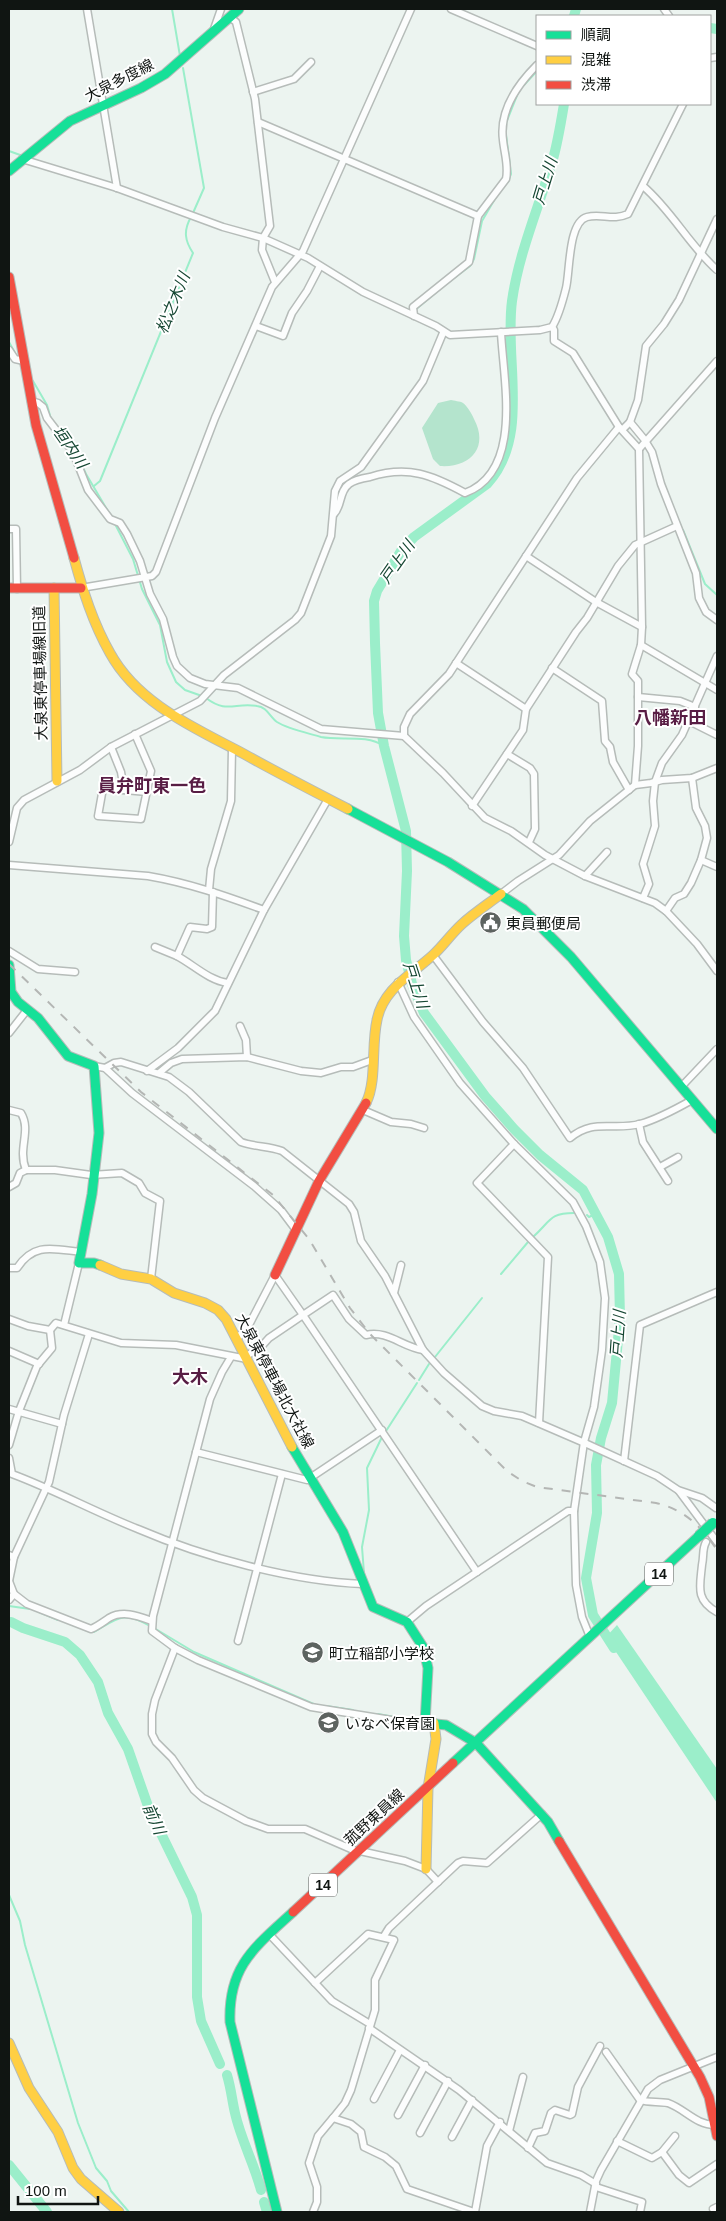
<svg xmlns="http://www.w3.org/2000/svg" width="726" height="2221" font-family="Arial,'Noto Sans JP',sans-serif">
  <style>
    .green { fill: #b4e4cd }
    .water { fill: #9beeca }
    .lines { fill: none; stroke-linecap: round; stroke-linejoin: round }
    .stream { stroke: #9beeca; stroke-width: 2 }
    .river { stroke: #9beeca; stroke-width: 10 }
    .street-casing { stroke: #b6bcb9; stroke-width: 9 }
    .fast-casing { stroke: #b6bcb9; stroke-width: 11 }
    .slow-casing { stroke: #b6bcb9; stroke-width: 11 }
    .jam-casing { stroke: #b6bcb9; stroke-width: 11 }
    .street { stroke: #fcfdfd; stroke-width: 6 }
    .fast { stroke: #16e098; stroke-width: 9 }
    .slow { stroke: #ffcf43; stroke-width: 9 }
    .jam { stroke: #f24e42; stroke-width: 9 }
    .rail { stroke: #b4b6b4; stroke-width: 2; stroke-dasharray: 9 9; stroke-linecap: butt }
    .fast-bridge-casing { stroke: #b6bcb9; stroke-width: 12; stroke-linecap: butt }
    .fast-bridge { stroke: #16e098; stroke-width: 10 }
    .labels { text-anchor: middle; dominant-baseline: central; stroke-width: 4; stroke-linejoin: round; paint-order: stroke }
    .shield { fill: #fff; stroke: #585b59; stroke-width: 1 }
    .shield-label { font-size: 14px; font-weight: bold; fill: #101512 }
    .street-label { font-size: 15px; fill: #101512; stroke: #fff }
    .poi-label { font-size: 15px; fill: #101512; stroke: #fff; text-anchor: start }
    .water-label { font-size: 16px; font-style: italic; fill: #164733; stroke: #fff }
    .quarter-label { font-size: 18px; font-weight: bold; fill: #581d44; stroke: #fff }
  </style>
  <rect width="100%" height="100%" fill="#ecf4f0"/>
  <!-- green -->
  <path class="green" d="M451,400C454,401 460,401 463,403C467,406 472,414 474,419C489,447 471,468 440,466L433,459L422,428L438,403Z"/>
  <!-- water -->
  <polygon class="water" points="617,1625 717,1769 717,1803 606,1637"/>
  <g class="lines">
    <!-- stream -->
    <g class="stream">
      <polyline points="172,9 180,56"/>
      <polyline points="183,68 204,188 193,213"/>
      <polyline points="524,85 537,71"/>
      <polyline points="506,123 518,93"/>
      <polyline points="506,135 511,174 508,182"/>
      <polyline points="9,151 23,156"/>
      <polyline points="340,274 355,284"/>
      <polyline points="446,284 470,266 474,259 482,221 496,197"/>
      <polyline points="415,310 440,289"/>
      <polyline points="9,342 15,353"/>
      <polyline points="33,381 47,405 51,419"/>
      <polyline points="77,455 86,474 112,518"/>
      <path d="M94,486L100,481L193,253C185,241 183,231 191,217"/>
      <polyline points="114,522 133,559 142,589 160,625 167,662 176,682 185,690 202,696"/>
      <polyline points="683,530 705,584 717,595"/>
      <path d="M206,698C227,714 235,702 257,706C267,707 270,717 277,722C288,729 308,733 321,737C341,741 366,734 384,746"/>
      <polyline points="587,1215 589,1217 597,1213"/>
      <path d="M533,1237C551,1221 549,1213 574,1213"/>
      <polyline points="501,1274 528,1242"/>
      <polyline points="435,1357 482,1298"/>
      <polyline points="419,1380 429,1364"/>
      <polyline points="386,1431 417,1383"/>
      <polyline points="364,1573 362,1547 369,1510 367,1468 382,1437"/>
      <polyline points="9,1606 30,1609"/>
      <polyline points="39,1612 58,1620"/>
      <polyline points="9,1621 11,1622"/>
      <polyline points="154,1628 194,1652 316,1705"/>
      <path d="M84,1629L94,1632C117,1619 123,1610 150,1626"/>
      <polyline points="326,1706 353,1710"/>
      <polyline points="378,1714 400,1718"/>
      <polyline points="9,1895 20,1921 25,1945 78,2123 96,2168 107,2181 111,2191 129,2212"/>
    </g>
    <!-- river -->
    <g class="river">
      <polyline points="574,16 576,9"/>
      <polyline points="710,28 717,29"/>
      <path d="M564,104C561,122 558,141 553,159C539,207 519,252 512,301C504,360 531,437 487,484L414,537L401,551L377,591L374,601L375,643L378,713L384,746L406,831L407,871L404,936L406,960L412,984L424,1013L485,1096L514,1129L540,1155L583,1190L608,1237L619,1274L620,1318L612,1403L601,1438L596,1465L597,1513L586,1578L593,1615L614,1648"/>
      <polyline points="11,1622 23,1628 65,1642 80,1655 98,1682 108,1713 128,1749 149,1809 192,1897 197,1915 197,1997 201,2021 220,2064"/>
      <path d="M227,2075C231,2088 232,2100 235,2113C241,2140 254,2163 261,2190"/>
      <polyline points="9,2165 47,2212"/>
      <polyline points="264,2202 267,2212"/>
    </g>
    <defs>
      <g id="street">
        <polyline points="87,9 117,188"/>
        <polyline points="451,9 537,46"/>
        <polyline points="664,9 669,16"/>
        <polyline points="231,18 236,22 255,99 270,226 263,238 262,250 275,282"/>
        <polyline points="214,29 221,9"/>
        <polyline points="710,58 717,57"/>
        <polyline points="253,92 294,79 311,62"/>
        <polyline points="258,122 478,216"/>
        <path d="M22,159L117,188L223,227L263,238L308,258L363,292L436,326L450,335L540,330L552,327C559,316 563,300 566,288C570,272 568,222 587,217C601,213 613,221 628,214L683,104"/>
        <path d="M643,186C672,211 689,245 717,270"/>
        <path d="M414,316L413,307L469,262L478,216L506,179C509,166 504,152 503,140C499,111 518,84 537,65"/>
        <polyline points="256,326 283,336 292,313 307,291 320,266"/>
        <polyline points="552,327 554,330 554,341 573,353 619,427 639,449 642,627 641,645 632,674 638,681 638,746 635,785"/>
        <polyline points="9,350 15,359 24,361"/>
        <polyline points="31,401 38,403 43,407 47,418 73,452 88,490 110,519 120,523 127,534 140,561 150,594 163,619 173,657 177,666 190,678 205,684 238,688 321,729 404,736 443,773 485,818 511,831 545,855 585,876 655,903 666,911 697,944 717,971"/>
        <polyline points="630,422 644,439 652,452 661,484 696,573 699,598 706,612 717,620"/>
        <polyline points="623,429 630,422 638,400 646,346 664,324 679,300 717,219"/>
        <polyline points="639,449 717,361"/>
        <path d="M334,514C342,506 339,491 349,484C354,480 364,478 370,477C408,465 432,475 465,493C524,471 503,379 501,332"/>
        <polyline points="9,529 16,529 17,589"/>
        <polyline points="526,556 596,602 642,627"/>
        <polyline points="81,588 152,576 156,572 215,418 272,287 303,251 411,9"/>
        <polyline points="641,645 717,690"/>
        <polyline points="456,663 526,709"/>
        <polyline points="552,668 602,701 605,741 610,747 613,762 629,790"/>
        <polyline points="638,697 680,701 695,707"/>
        <polyline points="689,721 717,735"/>
        <polyline points="135,734 151,771 141,819 98,816 103,788 147,792"/>
        <polyline points="404,736 404,727 410,714 449,674 577,478 619,427"/>
        <polyline points="111,747 121,772 124,790"/>
        <polyline points="507,754 530,768 534,774 535,829 529,842"/>
        <polyline points="472,806 523,730 526,709 576,632 587,618 618,566 635,545 677,526"/>
        <polyline points="9,842 17,808 24,800 80,770 111,747 200,701 224,675 295,620 301,613 331,536 335,491 340,481 361,467 423,381 443,333"/>
        <polyline points="701,860 717,867"/>
        <path d="M9,865L148,876C189,883 226,896 264,910"/>
        <polyline points="585,876 607,852"/>
        <polyline points="209,890 211,869 231,801 232,749"/>
        <path d="M213,892L212,927L207,929L190,927L177,956C194,965 208,980 228,983"/>
        <polyline points="501,894 518,881 559,855 590,821 635,785 651,783 662,780 692,778 717,768"/>
        <polyline points="643,898 649,884 643,864 655,826 653,801 655,782 662,763 682,735 717,656"/>
        <polyline points="666,911 675,898 684,894 691,883 701,860 707,838 705,826 696,808 692,778"/>
        <polyline points="155,947 177,956"/>
        <polyline points="9,951 38,969 75,972"/>
        <path d="M433,955L483,1022L523,1068L570,1138C594,1118 612,1131 640,1124C658,1119 676,1109 692,1100"/>
        <polyline points="398,982 414,1017 460,1083 514,1144 573,1202 586,1226 600,1262 605,1298 602,1350 594,1407 584,1442 574,1511 576,1585 582,1617 590,1637"/>
        <polyline points="240,1026 246,1040 247,1057"/>
        <polyline points="9,1033 27,1010"/>
        <polyline points="94,1066 105,1068 132,1093 254,1186 281,1210 296,1230"/>
        <path d="M105,1068L114,1063L121,1062L169,1077L189,1092L241,1142C254,1147 269,1146 282,1151L349,1204L354,1212L361,1241L385,1276L423,1350L444,1373L482,1406L494,1411L522,1416L587,1444L657,1476L678,1490L702,1498L716,1508"/>
        <polyline points="147,1071 178,1048 215,1011 264,910 328,799"/>
        <polyline points="159,1073 171,1063 182,1059 247,1057 301,1071 321,1073 341,1067 353,1067 372,1060"/>
        <polyline points="682,1086 717,1049"/>
        <path d="M9,1110L21,1113C29,1126 23,1140 23,1154C23,1159 24,1165 26,1170"/>
        <polyline points="363,1110 391,1122 411,1124 424,1128"/>
        <polyline points="639,1124 643,1142 668,1181"/>
        <polyline points="514,1144 477,1183 548,1257 539,1423"/>
        <polyline points="660,1167 678,1157"/>
        <polyline points="9,1187 16,1183 20,1173 26,1170 55,1170 91,1175 122,1173 139,1183 145,1193 160,1201 151,1279"/>
        <path d="M9,1268H17C34,1242 53,1249 81,1252"/>
        <polyline points="394,1293 401,1265"/>
        <polyline points="9,1319 28,1326 50,1330 56,1323 121,1343 176,1345 247,1359"/>
        <polyline points="64,1325 79,1263"/>
        <polyline points="237,1339 250,1323 275,1275"/>
        <path d="M423,1350C402,1347 388,1330 366,1335L349,1319L333,1295L303,1315L477,1572"/>
        <polyline points="9,1351 39,1364"/>
        <polyline points="246,1356 260,1348 269,1338 303,1315 275,1275"/>
        <polyline points="231,1357 222,1372 210,1399 153,1616 152,1631 175,1648 198,1660 311,1707 416,1724 425,1723"/>
        <polyline points="9,1409 62,1424"/>
        <polyline points="9,1445 19,1411 37,1366 52,1348 50,1330"/>
        <polyline points="196,1452 307,1480 382,1430"/>
        <path d="M9,1458L12,1474C55,1490 95,1512 138,1529C203,1557 292,1581 363,1584"/>
        <polyline points="624,1461 640,1325 717,1292"/>
        <polyline points="679,1491 717,1542"/>
        <path d="M706,1542C702,1549 704,1556 702,1565C700,1586 695,1600 717,1612"/>
        <polyline points="9,1555 14,1557 49,1482 64,1415 89,1334"/>
        <polyline points="9,1581 14,1557"/>
        <polyline points="9,1581 14,1594 9,1600"/>
        <path d="M14,1594L27,1604L91,1629C98,1626 103,1622 109,1618C123,1610 138,1616 152,1621"/>
        <polyline points="407,1622 426,1606 568,1511 574,1511"/>
        <polyline points="238,1641 282,1474"/>
        <polyline points="175,1648 155,1700 152,1714 152,1734 156,1742 172,1758 194,1790 203,1798 246,1821 268,1829 305,1829 358,1852"/>
        <polyline points="360,1851 405,1861 426,1869 438,1882"/>
        <polyline points="270,1935 332,2001 370,2024"/>
        <polyline points="384,1936 389,1928 458,1863 463,1861 487,1863 542,1814"/>
        <polyline points="315,1983 368,1934 394,1940 375,1980 375,2010 351,2090 345,2103 333,2118 351,2124 361,2132 364,2147 385,2157 396,2166 407,2189 474,2212"/>
        <polyline points="369,2028 459,2090 547,2163 581,2175 596,2184"/>
        <path d="M606,2052L640,2100C649,2103 659,2101 668,2103C685,2109 696,2125 715,2125"/>
        <polyline points="374,2099 400,2050"/>
        <polyline points="398,2115 425,2065"/>
        <polyline points="509,2131 523,2077"/>
        <polyline points="420,2133 448,2081"/>
        <polyline points="452,2137 472,2100"/>
        <polyline points="617,2141 652,2158 662,2152 675,2136"/>
        <polyline points="528,2148 535,2133 545,2131 551,2113 555,2110 570,2115 572,2114 578,2087 600,2046"/>
        <polyline points="662,2152 679,2175 689,2183 717,2164"/>
        <polyline points="596,2187 642,2202 640,2212"/>
        <polyline points="713,2209 717,2207"/>
        <polyline points="313,2212 317,2202 317,2187 309,2163 318,2136 333,2118"/>
        <polyline points="475,2212 487,2146 500,2122"/>
        <polyline points="590,2212 596,2181 601,2170 648,2089 660,2080 717,2057"/>
      </g>
      <g id="fast">
        <polyline points="9,171 70,121 141,88 165,74 239,9"/>
        <polyline points="348,809 448,862 523,909 571,957 717,1129"/>
        <polyline points="9,965 11,992 18,1002 38,1018 68,1056 94,1066 99,1133 92,1194 79,1263 94,1263 100,1265"/>
        <polyline points="292,1447 343,1532 373,1607 407,1622 423,1647 428,1668 425,1723 446,1725 476,1743 548,1822 559,1841"/>
        <polyline points="453,1763 699,1536"/>
        <path d="M277,2212L230,2022C228,1966 255,1947 293,1912"/>
      </g>
      <g id="slow">
        <path d="M74,558C83,591 93,623 110,653C138,704 195,728 244,754C278,773 313,791 348,809"/>
        <polyline points="54,588 57,781"/>
        <path d="M366,1103C377,1081 371,1046 377,1020C383,989 411,975 433,955C443,946 451,934 462,924C474,913 488,904 501,894"/>
        <polyline points="100,1265 121,1274 151,1279 174,1293 205,1303 218,1310 226,1319 292,1447"/>
        <polyline points="426,1869 428,1788 436,1739 434,1723"/>
        <polyline points="9,2043 29,2088 58,2132 73,2168 81,2179 119,2212"/>
      </g>
      <g id="jam">
        <polyline points="9,277 36,425 74,558"/>
        <polyline points="9,588 81,588"/>
        <polyline points="275,1275 319,1181 366,1103"/>
        <polyline points="559,1841 700,2077 709,2097 717,2136"/>
        <polyline points="293,1912 453,1763"/>
      </g>
    </defs>
    <!-- street casing -->
    <use href="#street" class="street-casing"/>
    <!-- fast casing -->
    <use href="#fast" class="fast-casing"/>
    <!-- slow casing -->
    <use href="#slow" class="slow-casing"/>
    <!-- jam casing -->
    <use href="#jam" class="jam-casing"/>
    <!-- street -->
    <use href="#street" class="street"/>
    <!-- fast -->
    <use href="#fast" class="fast"/>
    <!-- slow -->
    <use href="#slow" class="slow"/>
    <!-- jam -->
    <use href="#jam" class="jam"/>
    <!-- rail -->
    <path class="rail" d="M9,964L141,1092L273,1195L309,1239L350,1308L370,1334L507,1471L522,1481L537,1487L656,1503C684,1509 702,1527 717,1550"/>
    <defs>
      <polyline id="fast-bridge" points="699,1536 713,1523"/>
    </defs>
    <!-- fast-bridge casing -->
    <use href="#fast-bridge" class="fast-bridge-casing"/>
    <!-- fast-bridge -->
    <use href="#fast-bridge" class="fast-bridge"/>
  </g>
  <!-- icons -->
  <defs>
    <symbol id="civic-disc" viewBox="-11 -11 22 22"><circle r="9.5" fill="#5d6360" stroke="#fff"/><path d="M-.6-6.5H3V-4.5H.6V-3L4-1V1h2V6H-6V1h2V-1L-.6-3ZM-1.2 2.5V6h2.4V2.5Z" fill="#fff"/></symbol>
    <symbol id="school-disc" viewBox="-11 -11 22 22"><circle r="9.5" fill="#5d6360" stroke="#fff"/><path d="M0-5L7-2L0 1L-7-2ZM-4 1L0 2.5L4 1V4Q0 6-4 4Z" fill="#fff"/></symbol>
  </defs>
  <g fill-rule="evenodd">
    <use href="#civic-disc" x="478" y="910" width="25" height="25"/>
    <use href="#school-disc" x="300" y="1640" width="25" height="25"/>
    <use href="#school-disc" x="316" y="1710" width="25" height="25"/>
  </g>
  <g class="labels">
    <!-- shield labels -->
    <g class="shield">
      <rect x="645" y="1562.5" width="28" height="23" rx="4"/>
      <rect x="309" y="1873.5" width="28" height="23" rx="4"/>
    </g>
    <g class="shield-label">
      <text x="659" y="1574">14</text>
      <text x="323" y="1885">14</text>
    </g>
    <!-- street labels -->
    <g class="street-label">
      <text transform="translate(119 80) rotate(-27)">大泉多度線</text>
      <text transform="translate(40 673) rotate(-91)">大泉東停車場線旧道</text>
      <text transform="translate(275 1381) rotate(62)">大泉東停車場北大社線</text>
      <text transform="translate(374 1817) rotate(-43)">菰野東員線</text>
    </g>
    <!-- poi labels -->
    <g class="poi-label">
      <text x="506" y="923">東員郵便局</text>
      <text x="329" y="1653">町立稲部小学校</text>
      <text x="345" y="1723">いなべ保育園</text>
    </g>
    <!-- water labels -->
    <g class="water-label">
      <text transform="translate(545 181) rotate(-73)">戸上川</text>
      <text transform="translate(173 303) rotate(-68)">松之木川</text>
      <text transform="translate(70 447) rotate(55)">垣内川</text>
      <text transform="translate(397 562) rotate(-55)">戸上川</text>
      <text transform="translate(416 985) rotate(72)">戸上川</text>
      <text transform="translate(618 1334) rotate(-86)">戸上川</text>
      <text transform="translate(154 1819) rotate(66)">前川</text>
    </g>
    <!-- quarter labels -->
    <g class="quarter-label">
      <text x="670" y="718">八幡新田</text>
      <text x="152" y="786">員弁町東一色</text>
      <text x="190" y="1377">大木</text>
    </g>
  </g>
  <!-- border -->
  <rect width="726" height="2221" fill="none" stroke="#101512" stroke-width="20"/>
  <!-- legend -->
  <rect x="536" y="15" width="175" height="90" fill="#ffffff" stroke="#9fa1a0"/>
  <rect x="546" y="31" width="25" height="8" fill="#16e098" stroke="#9fa1a0"/>
  <text x="581" y="40" font-size="15" fill="#101512">順調</text>
  <rect x="546" y="56" width="25" height="8" fill="#ffcf43" stroke="#9fa1a0"/>
  <text x="581" y="65" font-size="15" fill="#101512">混雑</text>
  <rect x="546" y="81" width="25" height="8" fill="#f24e42" stroke="#9fa1a0"/>
  <text x="581" y="90" font-size="15" fill="#101512">渋滞</text>
  <!-- scale -->
  <path d="M18 2196v8h80v-8" fill="none" stroke="#101512" stroke-width="2.5"/>
  <text x="25" y="2196" font-size="15" fill="#101512" stroke="#ffffff" stroke-width="4" paint-order="stroke">100 m</text>
</svg>
